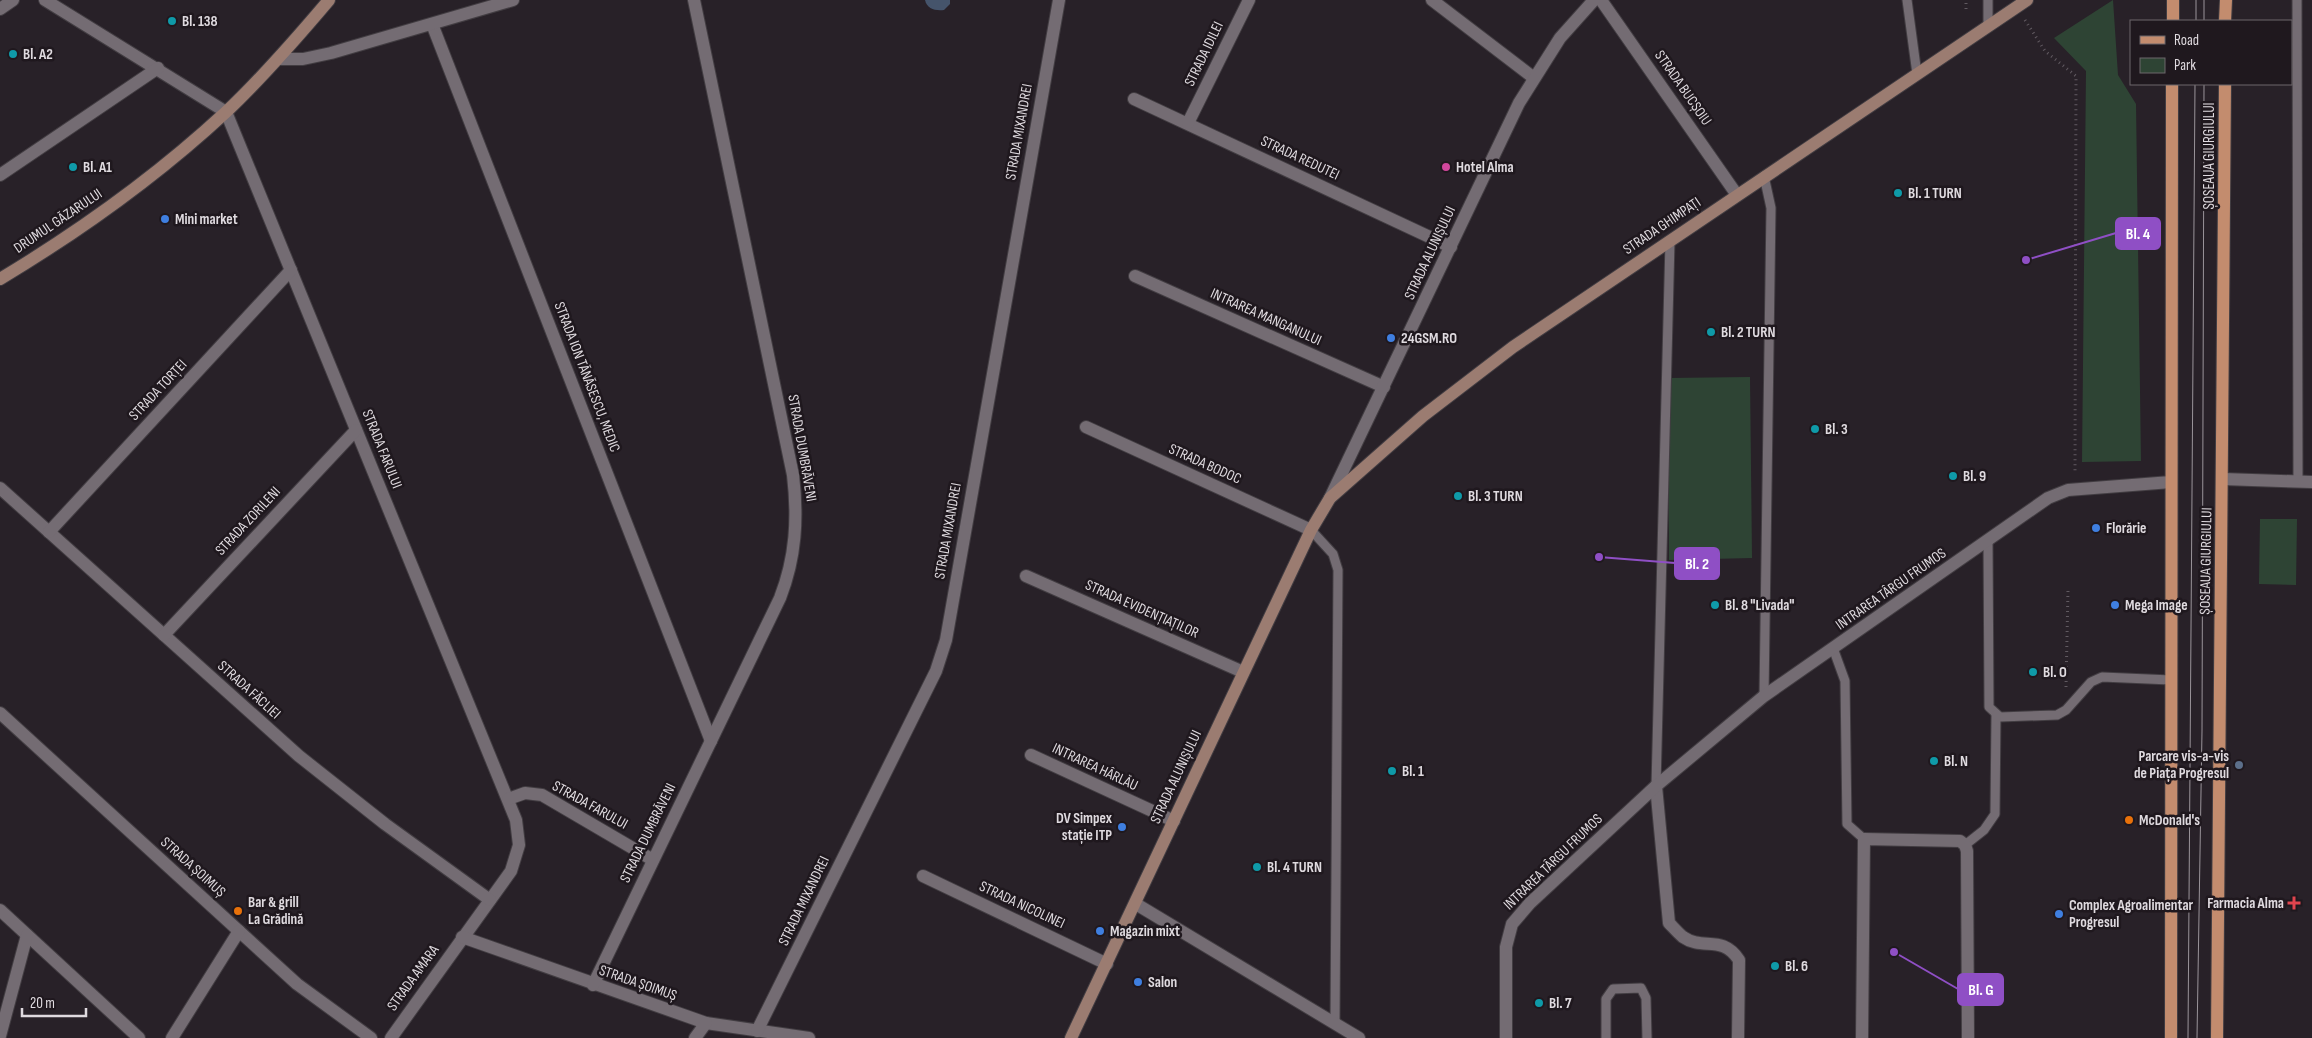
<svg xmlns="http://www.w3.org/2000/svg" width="2312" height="1038" font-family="'Sofia Sans Condensed',sans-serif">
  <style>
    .green { fill: #2e4434 }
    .water { fill: #45546b }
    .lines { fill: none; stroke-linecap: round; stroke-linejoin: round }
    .lane-casing { stroke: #423d42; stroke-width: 11 }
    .street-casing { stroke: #423d42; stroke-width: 14 }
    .secondary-casing { stroke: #423d42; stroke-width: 14 }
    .primary-casing { stroke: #423d42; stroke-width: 14 }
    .path { stroke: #615a61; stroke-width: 3; stroke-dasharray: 1 4; stroke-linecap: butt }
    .lane { stroke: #746c73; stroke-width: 9 }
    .street { stroke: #746c73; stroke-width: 12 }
    .secondary { stroke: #9b7c71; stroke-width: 12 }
    .primary { stroke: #c38c6e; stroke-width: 12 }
    .tram { stroke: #9a949a; stroke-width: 1 }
    .culture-dot { fill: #0f9aa8; stroke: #1f181e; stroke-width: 2 }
    .hotel-dot { fill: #d1479c; stroke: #1f181e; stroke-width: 2 }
    .shop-dot { fill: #3f7fe0; stroke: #1f181e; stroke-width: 2 }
    .service-dot { fill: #5c6f8a; stroke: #1f181e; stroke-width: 2 }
    .food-dot { fill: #e8710a; stroke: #1f181e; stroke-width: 2 }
    .health-dot { fill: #e0444e; stroke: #1f181e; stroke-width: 2 }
    .labels { text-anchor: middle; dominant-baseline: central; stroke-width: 5; stroke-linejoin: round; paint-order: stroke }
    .poi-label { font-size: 15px; font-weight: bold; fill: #dfdadf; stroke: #1f181e; text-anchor: start }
    .street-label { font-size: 15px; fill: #dfdadf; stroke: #1f181e }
    .leader { fill: none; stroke: #8f4fc5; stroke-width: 2 }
    .callout-dot { fill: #8f4fc5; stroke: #1f181e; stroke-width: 2 }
    .callout { fill: #8f4fc5; stroke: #8f4fc5; stroke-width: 2 }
    .callout-label { font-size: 16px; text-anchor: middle; font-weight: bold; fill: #fff }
  </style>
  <rect width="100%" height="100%" fill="#282128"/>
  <!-- green -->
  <g class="green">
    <polygon points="2113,0 2118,75 2136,104 2141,461 2082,462 2086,71 2054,38"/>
    <polygon points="1750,377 1752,558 1669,560 1668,378"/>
    <polygon points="2260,519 2297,519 2296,585 2259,584"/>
  </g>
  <!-- water -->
  <path class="water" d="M925,0H950V4L944,10C935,11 927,9 925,0Z"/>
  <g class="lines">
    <defs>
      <g id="lane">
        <polyline points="1907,0 1917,74"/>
        <polyline points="2297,0 2298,481"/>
        <polyline points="1988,27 1988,0"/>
        <polyline points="1764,176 1771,208 1764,696"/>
        <polyline points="1311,530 1333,554 1338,570 1335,1023"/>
        <polyline points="1988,541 1989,707 2000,717 2057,715 2066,710 2091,682 2102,677 2171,680"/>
        <polyline points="1833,648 1845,681 1847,824 1864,839"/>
        <polyline points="1656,786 1670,241"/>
        <polyline points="1965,845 1984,830 1995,814 1996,715"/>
        <polyline points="1606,1038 1606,999 1613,989 1641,988 1646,998 1647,1038"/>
      </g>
      <g id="street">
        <polyline points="45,0 226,112 516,820 519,845 511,871 391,1038"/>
        <polyline points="1432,0 1534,78"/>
        <polyline points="1601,0 1737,195"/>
        <polyline points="0,9 13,0"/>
        <polyline points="432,24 711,741"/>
        <polyline points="278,59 303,59 331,53 513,0"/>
        <polyline points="1134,99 1451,247"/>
        <polyline points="1188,123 1249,0"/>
        <polyline points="0,175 158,68"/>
        <polyline points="1135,276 1384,387"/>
        <polyline points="1086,427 1311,530"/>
        <polyline points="2223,479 2312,482"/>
        <polyline points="0,488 299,756 385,824 490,900"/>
        <polyline points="1330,498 1519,103 1560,38 1594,0"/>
        <polyline points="49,532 291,270"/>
        <polyline points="1026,576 1243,672"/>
        <polyline points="164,635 356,430"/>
        <polyline points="0,713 297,984 371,1038"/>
        <polyline points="1031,755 1174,821"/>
        <path d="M1656,786L1669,923C1673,927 1678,933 1683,937C1703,951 1722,934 1739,960L1738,1038"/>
        <polyline points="508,799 525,793 542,795 653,860"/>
        <polyline points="923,876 1107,964"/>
        <polyline points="1136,904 1359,1038"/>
        <polyline points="0,910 139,1038"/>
        <polyline points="462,937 706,1023 809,1038"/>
        <path d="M593,985L780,598C796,557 798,518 793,475L694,0"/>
        <polyline points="757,1031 936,671 946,640 1059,0"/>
        <polyline points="0,1036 27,935"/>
        <polyline points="172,1038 239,931"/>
        <polyline points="695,1038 706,1023"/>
        <polyline points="1506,1038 1506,947 1512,924 1530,903 1656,786 1764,696 2048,498 2068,490 2171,482"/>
        <polyline points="1862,1038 1864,839 1960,841 1965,845 1967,851 1968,1038"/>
      </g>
      <g id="secondary">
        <path d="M0,279C80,231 158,175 226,112C263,77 296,39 329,0"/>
        <polyline points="1071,1038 1311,530 1330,498 1423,416 1513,347 2027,0"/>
      </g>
      <g id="primary">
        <polyline points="2173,21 2173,0"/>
        <polyline points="2225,21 2226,0"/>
        <polyline points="2171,1038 2172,84"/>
        <polyline points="2217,1038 2225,84"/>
      </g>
    </defs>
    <!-- lane casing -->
    <use href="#lane" class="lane-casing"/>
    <!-- street casing -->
    <use href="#street" class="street-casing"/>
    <!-- secondary casing -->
    <use href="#secondary" class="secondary-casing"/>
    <!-- primary casing -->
    <use href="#primary" class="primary-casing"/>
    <!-- path -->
    <g class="path">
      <polyline points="1966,9 1966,0"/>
      <polyline points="2025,20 2045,51 2076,76 2075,473"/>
      <polyline points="2066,687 2068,589"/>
    </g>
    <!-- lane -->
    <use href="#lane" class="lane"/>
    <!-- street -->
    <use href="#street" class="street"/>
    <!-- secondary -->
    <use href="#secondary" class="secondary"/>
    <!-- primary -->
    <use href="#primary" class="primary"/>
    <!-- tram -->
    <g class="tram">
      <polyline points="2196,21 2196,0"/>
      <polyline points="2204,21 2204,0"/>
      <polyline points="2188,1038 2195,84"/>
      <polyline points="2197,1038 2202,731 2204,84"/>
    </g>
  </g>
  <!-- markers -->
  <g class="culture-dot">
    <circle cx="172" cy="21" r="5"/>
    <circle cx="13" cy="54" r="5"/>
    <circle cx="73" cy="167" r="5"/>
    <circle cx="1898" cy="193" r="5"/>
    <circle cx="1711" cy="332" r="5"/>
    <circle cx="1815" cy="429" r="5"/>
    <circle cx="1953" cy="476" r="5"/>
    <circle cx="1458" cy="496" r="5"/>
    <circle cx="1715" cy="605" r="5"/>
    <circle cx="2033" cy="672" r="5"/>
    <circle cx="1934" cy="761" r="5"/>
    <circle cx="1392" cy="771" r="5"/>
    <circle cx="1257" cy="867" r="5"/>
    <circle cx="1775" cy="966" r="5"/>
    <circle cx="1539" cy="1003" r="5"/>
  </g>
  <circle class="hotel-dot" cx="1446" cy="167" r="5"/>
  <g class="shop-dot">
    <circle cx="165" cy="219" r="5"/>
    <circle cx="1391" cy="338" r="5"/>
    <circle cx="2096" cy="528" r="5"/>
    <circle cx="2115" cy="605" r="5"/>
    <circle cx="1122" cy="827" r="5"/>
    <circle cx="2059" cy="914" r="5"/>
    <circle cx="1100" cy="931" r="5"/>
    <circle cx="1138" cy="982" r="5"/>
  </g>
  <circle class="service-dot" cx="2239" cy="765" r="5"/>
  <g class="food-dot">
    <circle cx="2129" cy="820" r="5"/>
    <circle cx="238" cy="911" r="5"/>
  </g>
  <path class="health-dot" d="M2291.5 895.5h5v5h5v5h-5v5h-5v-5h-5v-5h5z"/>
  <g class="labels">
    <!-- poi labels -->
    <g class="poi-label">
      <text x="182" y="21">Bl. 138</text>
      <text x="23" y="54">Bl. A2</text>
      <text x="83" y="167">Bl. A1</text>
      <text x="1456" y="167">Hotel Alma</text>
      <text x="1908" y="193">Bl. 1 TURN</text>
      <text x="175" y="219">Mini market</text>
      <text x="1721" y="332">Bl. 2 TURN</text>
      <text x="1401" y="338">24GSM.RO</text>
      <text x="1825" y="429">Bl. 3</text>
      <text x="1963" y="476">Bl. 9</text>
      <text x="1468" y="496">Bl. 3 TURN</text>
      <text x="2106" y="528">Florărie</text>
      <text x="1725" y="605">Bl. 8 "Livada"</text>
      <text x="2125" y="605">Mega Image</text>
      <text x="2043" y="672">Bl. O</text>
      <text x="2229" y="756" text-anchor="end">Parcare vis-a-vis<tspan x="2229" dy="17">de Piața Progresul</tspan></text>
      <text x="1944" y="761">Bl. N</text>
      <text x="1402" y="771">Bl. 1</text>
      <text x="1112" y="818" text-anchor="end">DV Simpex<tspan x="1112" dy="17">stație ITP</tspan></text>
      <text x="2139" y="820">McDonald's</text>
      <text x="1267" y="867">Bl. 4 TURN</text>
      <text x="248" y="902">Bar &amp; grill<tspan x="248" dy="17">La Grădină</tspan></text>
      <text x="2284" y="903" text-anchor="end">Farmacia Alma</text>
      <text x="2069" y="905">Complex Agroalimentar<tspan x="2069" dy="17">Progresul</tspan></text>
      <text x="1110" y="931">Magazin mixt</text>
      <text x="1785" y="966">Bl. 6</text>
      <text x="1148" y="982">Salon</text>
      <text x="1549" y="1003">Bl. 7</text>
    </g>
    <!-- street labels -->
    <g class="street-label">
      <text transform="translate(1204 54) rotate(-64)">STRADA IDILEI</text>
      <text transform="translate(1683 88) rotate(55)">STRADA BUCȘOIU</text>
      <text transform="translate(1019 132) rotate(-80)">STRADA MIXANDREI</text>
      <text transform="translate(2209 156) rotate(-90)">ȘOSEAUA GIURGIULUI</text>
      <text transform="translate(1300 158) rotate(25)">STRADA REDUTEI</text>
      <text transform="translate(58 221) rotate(-34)">DRUMUL GĂZARULUI</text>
      <text transform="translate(1662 226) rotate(-34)">STRADA GHIMPAȚI</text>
      <text transform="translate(1430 253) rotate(-65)">STRADA ALUNIȘULUI</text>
      <text transform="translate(1266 317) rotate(24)">INTRAREA MANGANULUI</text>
      <text transform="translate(587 377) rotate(69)">STRADA ION TĂNĂSESCU, MEDIC</text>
      <text transform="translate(158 390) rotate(-47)">STRADA TORȚEI</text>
      <text transform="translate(802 448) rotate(80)">STRADA DUMBRĂVENI</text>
      <text transform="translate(382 449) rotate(68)">STRADA FARULUI</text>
      <text transform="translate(1205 464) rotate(24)">STRADA BODOC</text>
      <text transform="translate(248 521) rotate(-47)">STRADA ZORILENI</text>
      <text transform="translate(948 531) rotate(-80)">STRADA MIXANDREI</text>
      <text transform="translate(2206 561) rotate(-89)">ȘOSEAUA GIURGIULUI</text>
      <text transform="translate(1891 589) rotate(-35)">INTRAREA TÂRGU FRUMOS</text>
      <text transform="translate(1142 609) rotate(24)">STRADA EVIDENȚIAȚILOR</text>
      <text transform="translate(249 690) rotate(42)">STRADA FĂCLIEI</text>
      <text transform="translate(1095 767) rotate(25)">INTRAREA HÂRLĂU</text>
      <text transform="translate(1176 777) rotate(-65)">STRADA ALUNIȘULUI</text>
      <text transform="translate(590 805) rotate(29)">STRADA FARULUI</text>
      <text transform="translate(648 833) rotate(-64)">STRADA DUMBRĂVENI</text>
      <text transform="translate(1553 862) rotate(-44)">INTRAREA TÂRGU FRUMOS</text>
      <text transform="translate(193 867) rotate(42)">STRADA ȘOIMUȘ</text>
      <text transform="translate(804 901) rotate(-64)">STRADA MIXANDREI</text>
      <text transform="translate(1022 905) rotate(25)">STRADA NICOLINEI</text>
      <text transform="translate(413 978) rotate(-54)">STRADA AMARA</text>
      <text transform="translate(638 983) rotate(19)">STRADA ȘOIMUȘ</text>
    </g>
  </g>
  <!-- callouts -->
  <path class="leader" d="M2026 260L2116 233M1599 557L1675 563M1894 952L1958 989"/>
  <g class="callout-dot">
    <circle cx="2026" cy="260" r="5"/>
    <circle cx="1599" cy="557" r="5"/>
    <circle cx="1894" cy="952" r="5"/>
  </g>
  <g class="callout">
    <rect x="2116" y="218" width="44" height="31" rx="5"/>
    <rect x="1675" y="548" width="44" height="31" rx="5"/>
    <rect x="1958" y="974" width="45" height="31" rx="5"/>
  </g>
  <g class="callout-label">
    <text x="2138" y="239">Bl. 4</text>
    <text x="1697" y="569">Bl. 2</text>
    <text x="1981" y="995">Bl. G</text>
  </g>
  <!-- legend -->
  <rect x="2130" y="20" width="162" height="65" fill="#1f181e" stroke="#6c666b"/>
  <rect x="2140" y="36" width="25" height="8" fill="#c38c6e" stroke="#6c666b"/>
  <text x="2174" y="45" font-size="15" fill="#dfdadf">Road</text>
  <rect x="2140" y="58" width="25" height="15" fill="#2e4434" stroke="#6c666b"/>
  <text x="2174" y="70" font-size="15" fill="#dfdadf">Park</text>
  <!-- scale -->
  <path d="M22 1008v8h64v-8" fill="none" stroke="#dfdadf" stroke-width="2.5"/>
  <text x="30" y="1008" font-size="15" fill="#dfdadf" stroke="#1f181e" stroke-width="4" paint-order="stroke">20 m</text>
</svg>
